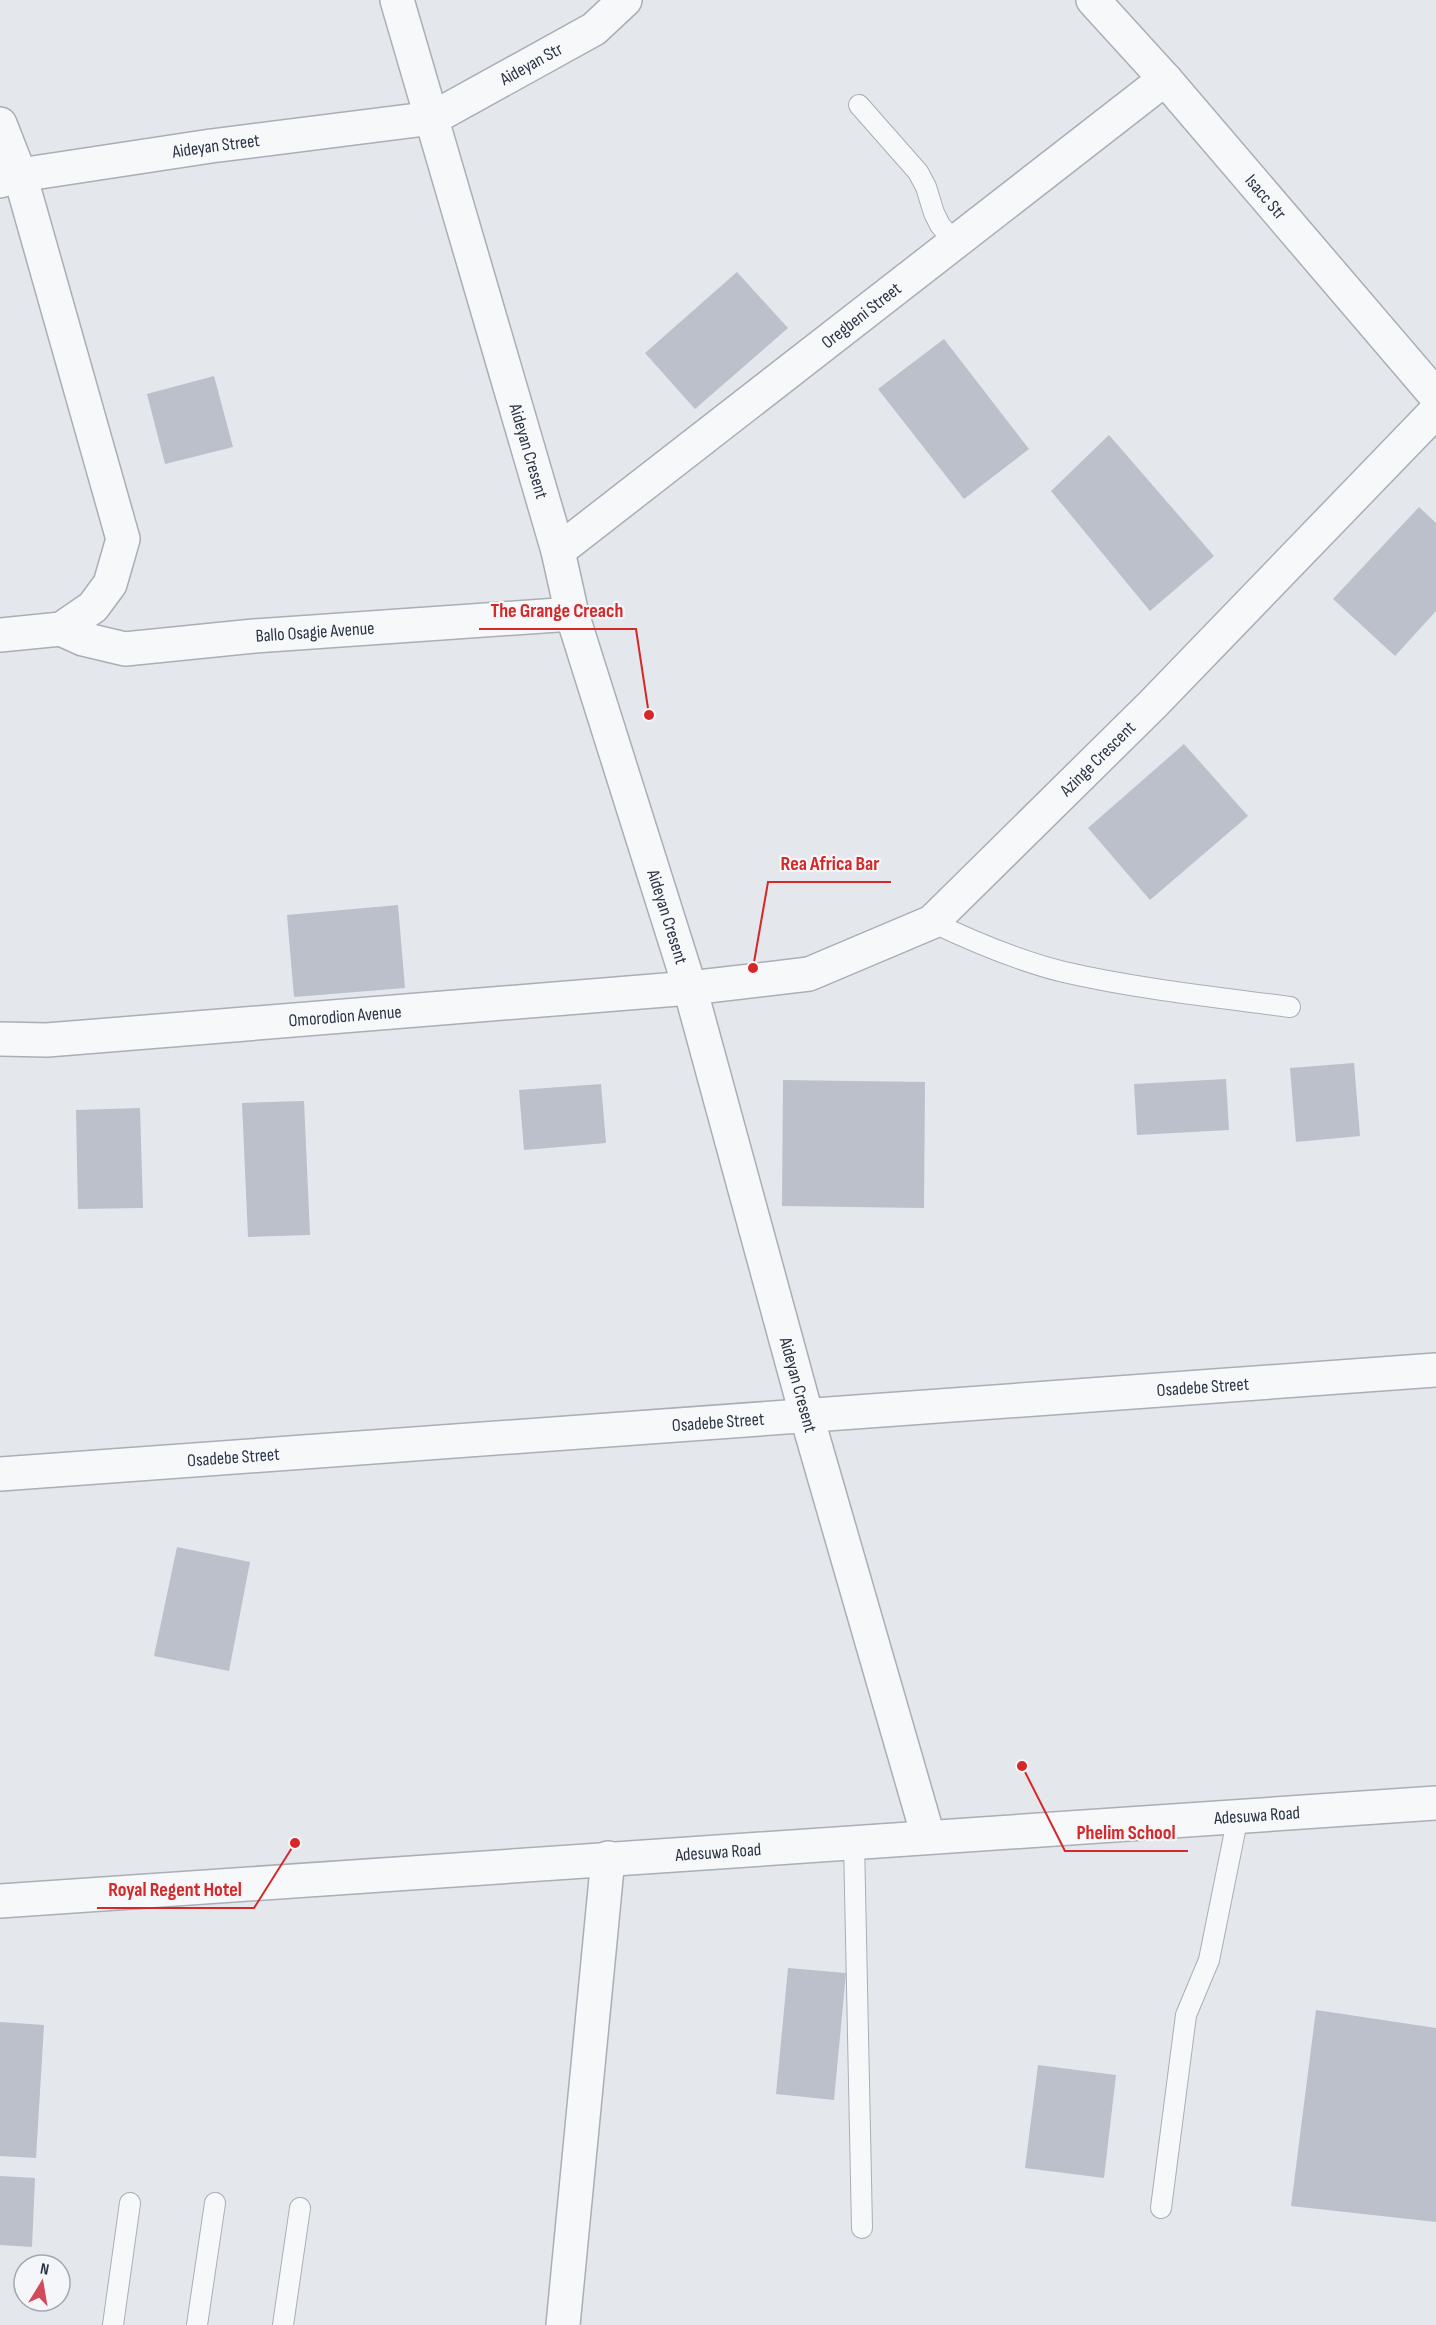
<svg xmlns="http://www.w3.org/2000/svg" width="1436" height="2325" font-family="'Sofia Sans Condensed',sans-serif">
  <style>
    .building { fill: #bbc0ca }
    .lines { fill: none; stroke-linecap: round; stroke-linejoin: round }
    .service-casing { stroke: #a9aeb7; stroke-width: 22 }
    .minor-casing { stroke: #a9aeb7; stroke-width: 36 }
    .tertiary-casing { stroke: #a9aeb7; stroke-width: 36 }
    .service { stroke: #f7f8fa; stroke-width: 20 }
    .minor { stroke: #f7f8fa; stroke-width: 33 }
    .tertiary { stroke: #f7f8fa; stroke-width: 33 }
    .labels { text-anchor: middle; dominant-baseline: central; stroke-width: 4.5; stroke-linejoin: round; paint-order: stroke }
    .street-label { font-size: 18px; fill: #2b3445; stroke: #f4f6f9 }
    .leader { fill: none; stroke: #d62828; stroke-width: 2 }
    .callout-dot { fill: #d62828; stroke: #f4f6f9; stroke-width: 2 }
    .callout-label { font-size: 20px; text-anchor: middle; font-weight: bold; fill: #d62828; stroke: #f4f6f9; stroke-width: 4.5; stroke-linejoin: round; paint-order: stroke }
  </style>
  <rect width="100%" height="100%" fill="#e4e7ec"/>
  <!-- building -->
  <g class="building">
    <polygon points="737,272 788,328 695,409 645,353"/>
    <polygon points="944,339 1029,449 964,499 878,389"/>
    <polygon points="214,376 233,447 165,464 147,394"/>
    <polygon points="1109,435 1214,556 1150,611 1051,491"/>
    <polygon points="1419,507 1436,523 1436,611 1395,656 1333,599"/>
    <polygon points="1184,744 1248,816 1150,900 1088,828"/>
    <polygon points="398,905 405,988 294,997 287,915"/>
    <polygon points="1354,1063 1360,1136 1296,1142 1290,1068"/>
    <polygon points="1226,1079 1229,1130 1137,1135 1134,1084"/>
    <polygon points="783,1080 925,1082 924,1208 782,1206"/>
    <polygon points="601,1084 606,1143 524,1150 519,1090"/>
    <polygon points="304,1101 310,1235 248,1237 242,1103"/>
    <polygon points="140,1108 143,1208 78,1209 76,1110"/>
    <polygon points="177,1547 250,1562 229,1671 154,1656"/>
    <polygon points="788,1968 846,1973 834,2100 776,2094"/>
    <polygon points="1316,2010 1436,2028 1436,2222 1291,2206"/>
    <polygon points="0,2022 44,2025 36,2158 0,2156"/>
    <polygon points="1038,2065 1116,2075 1104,2178 1025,2168"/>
    <polygon points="0,2176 35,2178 32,2247 0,2245"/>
  </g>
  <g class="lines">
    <defs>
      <g id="service">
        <polyline points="859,105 918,172 926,187 934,213 940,225 955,243"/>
        <path d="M932,922C974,942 1018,961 1064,972C1138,989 1215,997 1290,1007"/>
        <polyline points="854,1841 862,2228"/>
        <polyline points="1161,2208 1186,2015 1209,1960 1238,1816"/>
        <polyline points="113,2325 130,2203"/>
        <polyline points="197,2325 215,2203"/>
        <polyline points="283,2325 300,2208"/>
      </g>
      <g id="minor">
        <path id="s1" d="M397,0L558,551L572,614L690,988L807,1417L928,1836"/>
        <path id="s2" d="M1093,0L1165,79L1436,396"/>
        <polyline points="0,124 20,175 123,539 110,584 93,607 61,629 0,635"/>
        <path id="s3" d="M0,181L20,175L211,146L433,118L594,29L625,0"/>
        <path id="s4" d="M558,551L1165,79"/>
        <path id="s5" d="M61,629L83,639L125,649L254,636L572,614"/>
        <path id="s6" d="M0,1039L47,1040L690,988L809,974L932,922L1153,704L1436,411"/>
        <path id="s7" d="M0,1474L1436,1370"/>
        <polyline points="563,2325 608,1858"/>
      </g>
      <g id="tertiary">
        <path id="s8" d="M0,1901L1436,1803"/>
      </g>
    </defs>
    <!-- service casing -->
    <use href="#service" class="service-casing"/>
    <!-- minor casing -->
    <use href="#minor" class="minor-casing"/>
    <!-- tertiary casing -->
    <use href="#tertiary" class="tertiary-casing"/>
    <!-- service -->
    <use href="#service" class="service"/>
    <!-- minor -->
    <use href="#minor" class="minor"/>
    <!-- tertiary -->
    <use href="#tertiary" class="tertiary"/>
  </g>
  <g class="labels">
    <!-- street labels -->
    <g class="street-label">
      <text stroke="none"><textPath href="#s3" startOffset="550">Aideyan Str</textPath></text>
      <text stroke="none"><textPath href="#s3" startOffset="219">Aideyan Street</textPath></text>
      <text stroke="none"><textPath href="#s2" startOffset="262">Isacc Str</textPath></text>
      <text stroke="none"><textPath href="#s4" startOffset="384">Oregbeni Street</textPath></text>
      <text stroke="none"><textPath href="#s1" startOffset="470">Aideyan Cresent</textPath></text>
      <text stroke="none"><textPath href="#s5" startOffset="258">Ballo Osagie Avenue</textPath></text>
      <text stroke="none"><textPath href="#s6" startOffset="1178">Azinge Crescent</textPath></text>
      <text stroke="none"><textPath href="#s1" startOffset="956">Aideyan Cresent</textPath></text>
      <text stroke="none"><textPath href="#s6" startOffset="346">Omorodion Avenue</textPath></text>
      <text stroke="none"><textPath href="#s1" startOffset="1442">Aideyan Cresent</textPath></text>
      <text stroke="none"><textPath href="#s7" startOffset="1206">Osadebe Street</textPath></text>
      <text stroke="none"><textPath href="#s7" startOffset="720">Osadebe Street</textPath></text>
      <text stroke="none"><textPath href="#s7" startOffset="234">Osadebe Street</textPath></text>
      <text stroke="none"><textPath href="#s8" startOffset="1260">Adesuwa Road</textPath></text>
      <text stroke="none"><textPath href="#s8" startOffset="720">Adesuwa Road</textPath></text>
    </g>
  </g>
  <!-- callouts -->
  <path class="leader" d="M649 715L636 629H479M753 968L768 882H891M1022 1766L1065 1851H1188M295 1843L254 1908H97"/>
  <g class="callout-dot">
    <circle cx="649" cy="715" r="6"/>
    <circle cx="753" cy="968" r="6"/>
    <circle cx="1022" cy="1766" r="6"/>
    <circle cx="295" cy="1843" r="6"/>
  </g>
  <g class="callout-label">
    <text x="557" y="617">The Grange Creach</text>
    <text x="830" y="870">Rea Africa Bar</text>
    <text x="1126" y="1839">Phelim School</text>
    <text x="175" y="1896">Royal Regent Hotel</text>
  </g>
  <!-- north arrow -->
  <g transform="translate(42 2283) rotate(11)"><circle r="28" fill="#f4f6f9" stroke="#a4a8b1" stroke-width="1.5"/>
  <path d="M0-4.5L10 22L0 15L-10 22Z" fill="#d1495b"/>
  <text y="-9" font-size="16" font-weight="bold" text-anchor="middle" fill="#2b3445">N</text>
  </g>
</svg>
